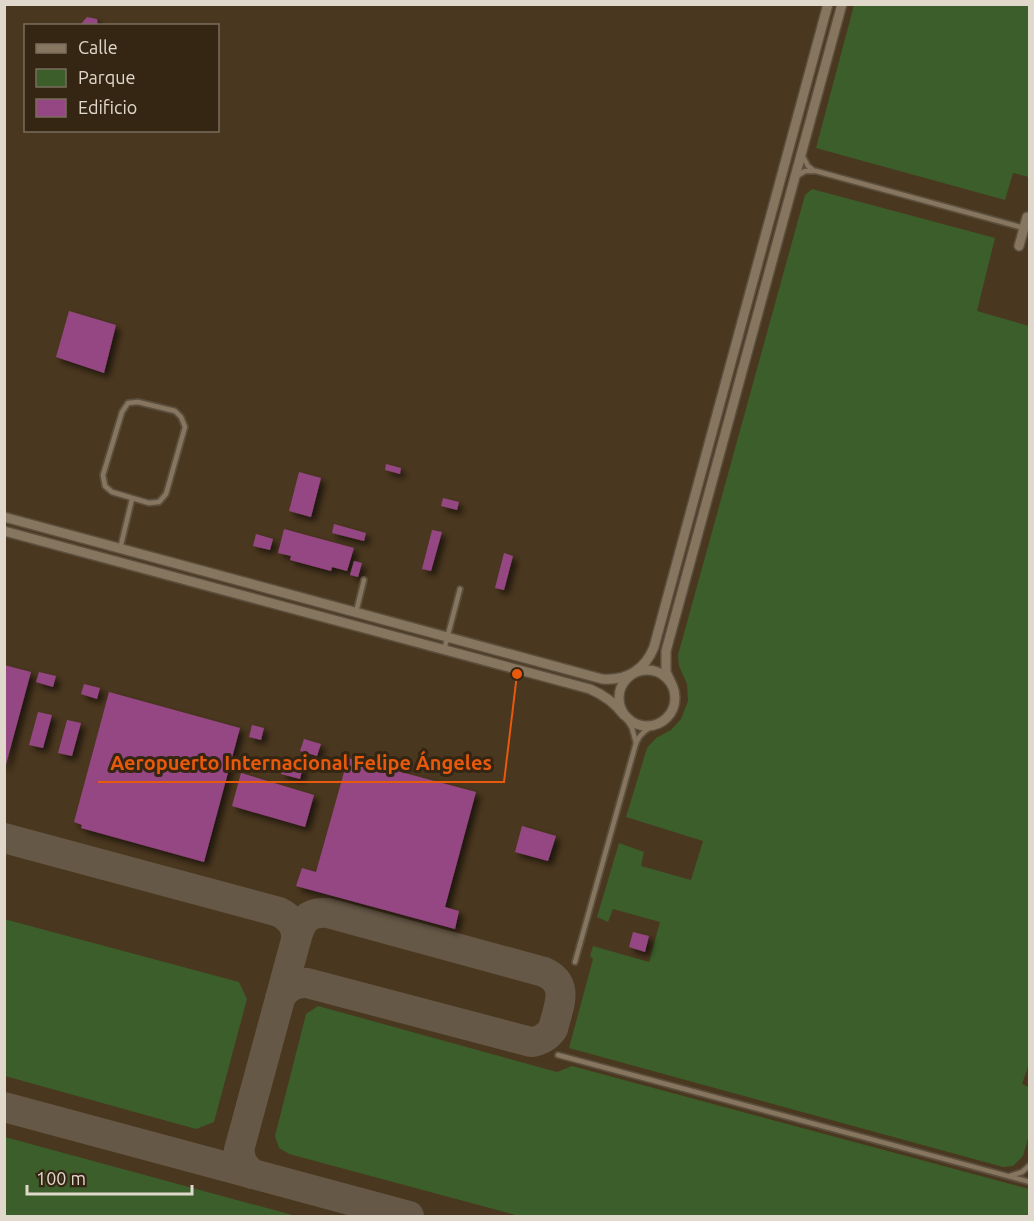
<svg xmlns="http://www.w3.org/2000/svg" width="1034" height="1221" font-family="Ubuntu,sans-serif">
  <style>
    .built { fill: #4a371f; fill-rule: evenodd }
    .green { fill: #3b5e2a }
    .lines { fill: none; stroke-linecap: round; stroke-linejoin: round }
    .taxiway { stroke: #665846; stroke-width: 30 }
    .building { fill: #944783; filter: url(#shadow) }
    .service-casing { stroke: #5a4e3d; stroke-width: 8 }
    .minor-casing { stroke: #5a4e3d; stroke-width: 12 }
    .service { stroke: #86755f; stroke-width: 4.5 }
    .minor { stroke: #86755f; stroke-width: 9 }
    .leader { fill: none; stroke: #e8590c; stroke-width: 2 }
    .callout-dot { fill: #e8590c; stroke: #342613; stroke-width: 2 }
    .callout-label { font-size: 20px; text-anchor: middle; font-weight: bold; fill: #e8590c; stroke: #342613; stroke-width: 6; stroke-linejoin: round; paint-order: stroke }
  </style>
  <defs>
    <filter id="shadow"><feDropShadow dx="4.5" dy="4.5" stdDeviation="3" flood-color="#0009"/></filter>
  </defs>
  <rect width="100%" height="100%" fill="#3f301d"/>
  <!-- built -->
  <path class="built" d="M5,5H1029V1216H5ZM26,26H218V130H26Z"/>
  <!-- green -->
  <g class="green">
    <polygon points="854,5 1029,5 1029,177 1013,173 1005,200 816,148"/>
    <polygon points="812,189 995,238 977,311 1029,326 1030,1061 1022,1084 1029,1087 1029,1135 1023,1156 1013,1166 1003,1167 569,1048 593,959 590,956 593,946 649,962 660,922 613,909 608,922 597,917 619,843 644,852 641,866 691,880 703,841 626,817 647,748 656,738 671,730 681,719 688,701 687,684 679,666 678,655 805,195"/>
    <polygon points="4,919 239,982 247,999 214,1122 196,1129 5,1076"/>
    <polygon points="318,1006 557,1072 572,1066 1029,1189 1029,1216 519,1216 289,1154 279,1148 275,1136 306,1014"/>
    <polygon points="5,1137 296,1216 5,1216"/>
  </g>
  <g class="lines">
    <!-- taxiway -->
    <g class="taxiway">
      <path d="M4,838L279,912C291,918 297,927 296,940"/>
      <polyline points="4,1107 409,1216"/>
      <path d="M252,1174L242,1163L239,1150L296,940C301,922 307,911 328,913L544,972C571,984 558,1007 553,1029C547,1037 541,1041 531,1042L307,983C295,982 286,987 280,998"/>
    </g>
  </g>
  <!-- building -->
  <g class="building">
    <polygon points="87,17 97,19 98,26 82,26 81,24"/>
    <polygon points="69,311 116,325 104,373 56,357"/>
    <polygon points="386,464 401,468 400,474 385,470"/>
    <polygon points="299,472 321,478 311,517 289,511"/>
    <polygon points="443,498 459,502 457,510 441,506"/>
    <polygon points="334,524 366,533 364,541 332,533"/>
    <polygon points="284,529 354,548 347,571 332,567 331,571 290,560 291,556 278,553"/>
    <polygon points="432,530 442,532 431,571 422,569"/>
    <polygon points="256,534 273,539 270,550 253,546"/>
    <polygon points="504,553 513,556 504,590 495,588"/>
    <polygon points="354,561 362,563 358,577 350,575"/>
    <polygon points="4,665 31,672 5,768 4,768"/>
    <polygon points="39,672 56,676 53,687 36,682"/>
    <polygon points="84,684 100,688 97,699 81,694"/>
    <polygon points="109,692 240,728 204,862 81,828 82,825 74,822"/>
    <polygon points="38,712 52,715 43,748 29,745"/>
    <polygon points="67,720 81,723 72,756 58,753"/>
    <polygon points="252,725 264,728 261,740 249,737"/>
    <polygon points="304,739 321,744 317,756 300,751"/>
    <polygon points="348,758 476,792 445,907 459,911 455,929 296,886 302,868 316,872"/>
    <polygon points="284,762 303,767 300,779 281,774"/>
    <polygon points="241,773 314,795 305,827 232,806"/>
    <polygon points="522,826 556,836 548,861 515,852"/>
    <polygon points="633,932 649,936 645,952 629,947"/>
  </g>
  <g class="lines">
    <defs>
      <g id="service">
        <polyline points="802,155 808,166 813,170"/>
        <polyline points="797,176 805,171 816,171 1024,228"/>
        <polygon points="138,402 175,411 181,417 185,427 166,494 159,502 149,503 112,492 105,486 103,475 122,412 128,403"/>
        <polyline points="120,549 132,499"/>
        <polyline points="356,612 364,580"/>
        <polyline points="444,650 460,589"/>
        <polyline points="624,715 632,728 636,743"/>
        <path d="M575,962L636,743C640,733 647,728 657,724"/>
        <polyline points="558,1055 1030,1182"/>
        <polyline points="1010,1176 1022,1172 1030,1165"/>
      </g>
      <g id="minor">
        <polyline points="1019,246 1027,217"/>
        <path d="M4,517L602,679C626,681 645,670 654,647L828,4"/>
        <path d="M4,531L590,689C604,695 615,703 624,715"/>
        <circle cx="647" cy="698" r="28"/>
        <polyline points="672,685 666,672 666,651 842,4"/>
      </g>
    </defs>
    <!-- service casing -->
    <use href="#service" class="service-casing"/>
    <!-- minor casing -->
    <use href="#minor" class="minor-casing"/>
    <!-- service -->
    <use href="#service" class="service"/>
    <!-- minor -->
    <use href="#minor" class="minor"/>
  </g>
  <!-- callouts -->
  <path class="leader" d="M517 674L504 782H98"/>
  <circle class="callout-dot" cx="517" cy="674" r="6"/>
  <g class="callout-label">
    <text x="301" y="770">Aeropuerto Internacional Felipe Ángeles</text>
  </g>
  <!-- border -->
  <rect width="1034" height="1221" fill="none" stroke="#e1d8cc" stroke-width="12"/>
  <!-- legend -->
  <rect x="24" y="24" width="195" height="108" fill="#342613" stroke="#796d5d" stroke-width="1.5"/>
  <rect x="36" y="44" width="30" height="9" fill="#86755f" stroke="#796d5d" stroke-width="1.5"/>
  <text x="78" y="54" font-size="18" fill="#e1d8cc">Calle</text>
  <rect x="36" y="69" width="30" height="18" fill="#3b5e2a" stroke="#796d5d" stroke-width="1.5"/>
  <text x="78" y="84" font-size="18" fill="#e1d8cc">Parque</text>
  <rect x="36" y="99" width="30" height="18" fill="#944783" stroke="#796d5d" stroke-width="1.5"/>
  <text x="78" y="114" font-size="18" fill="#e1d8cc">Edificio</text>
  <!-- scale -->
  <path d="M27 1185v9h165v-9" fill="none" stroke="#e1d8cc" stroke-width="3"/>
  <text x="36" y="1185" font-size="18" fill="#e1d8cc" stroke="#342613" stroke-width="4.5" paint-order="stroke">100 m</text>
</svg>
